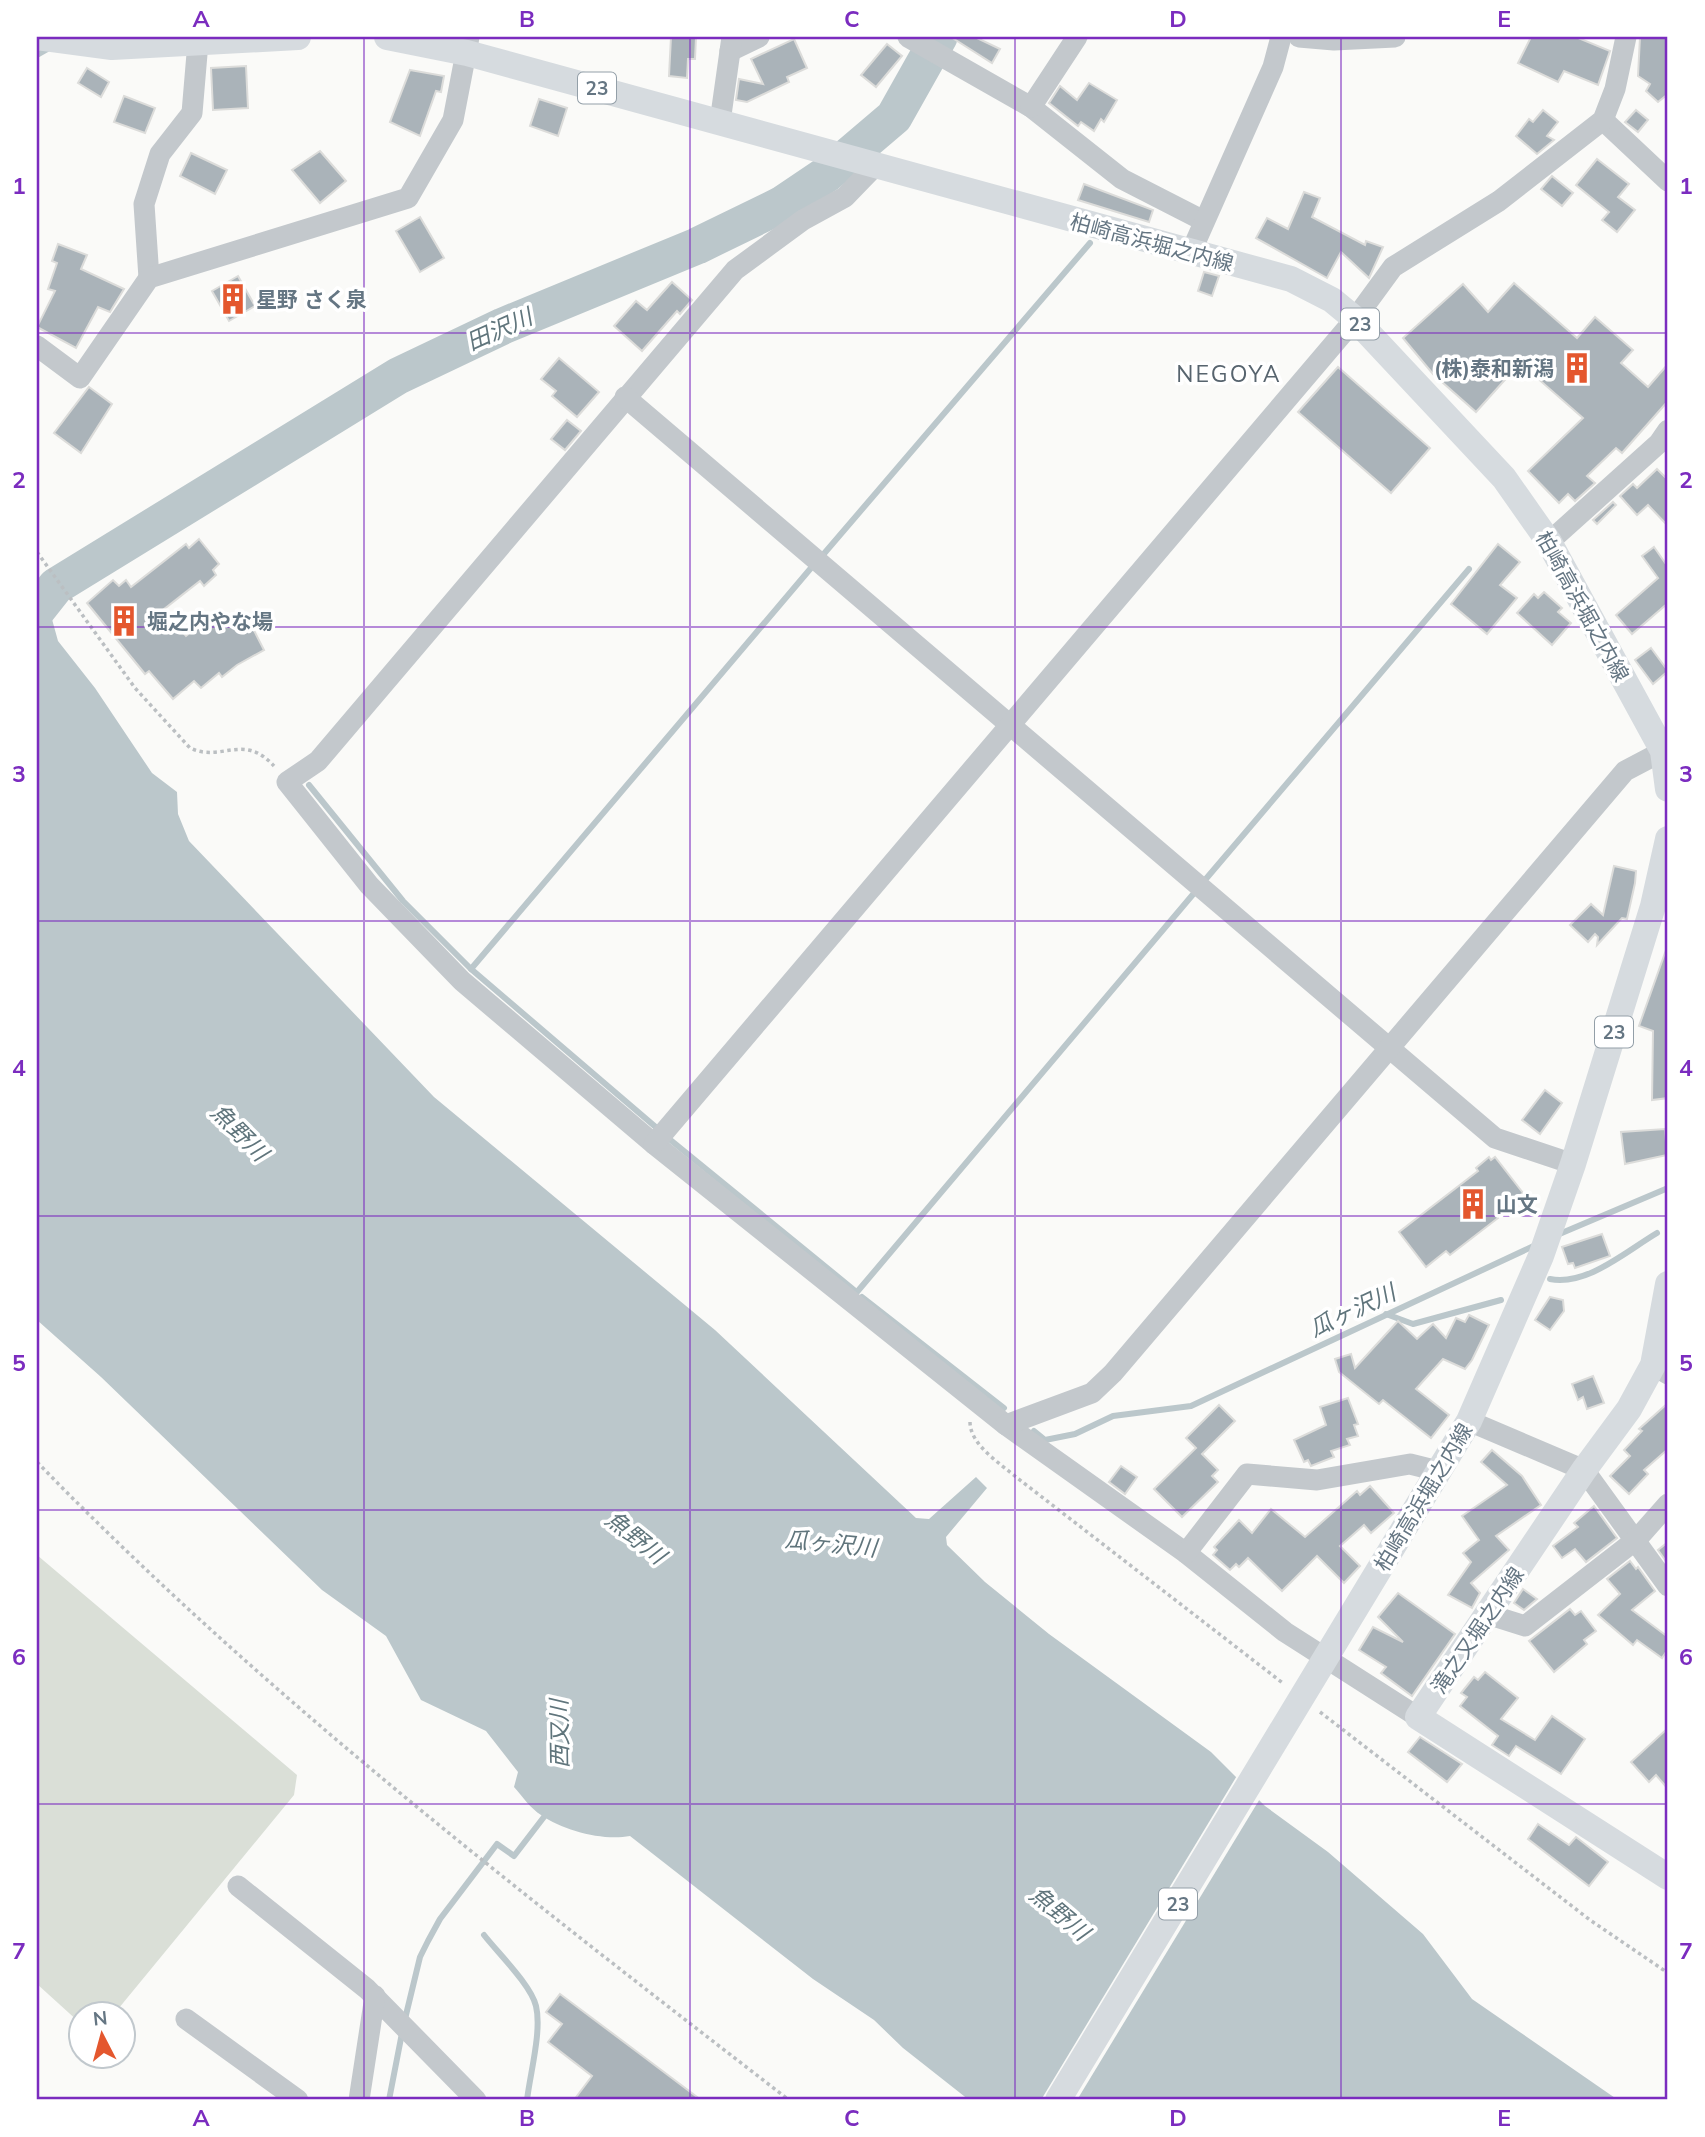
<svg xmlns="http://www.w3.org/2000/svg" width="1705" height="2137" font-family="Mulish,'Noto Sans JP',sans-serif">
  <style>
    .green { fill: #dadfd7 }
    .water { fill: #bbc7cb }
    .pier { fill: #fafaf8 }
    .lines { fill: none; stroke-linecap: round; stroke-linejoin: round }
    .stream { stroke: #bbc7cb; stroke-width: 6 }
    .river { stroke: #bbc7cb; stroke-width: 37 }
    .building { fill: #aab3b9; stroke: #dcdcda; stroke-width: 2 }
    .path { stroke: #bbbfc2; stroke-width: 3.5; stroke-dasharray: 3.5 3.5; stroke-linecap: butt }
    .minor { stroke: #c3c8cc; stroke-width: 21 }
    .major { stroke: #d6dbdf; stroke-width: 26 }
    .grid { fill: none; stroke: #7b2cbf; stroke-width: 2; stroke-opacity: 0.55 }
    .labels { text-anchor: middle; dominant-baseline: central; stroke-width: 7; stroke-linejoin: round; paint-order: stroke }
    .shield { fill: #fff; stroke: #939fa8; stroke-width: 2 }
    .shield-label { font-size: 19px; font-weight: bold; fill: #657683 }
    .street-label { font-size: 21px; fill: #657683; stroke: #fff }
    .poi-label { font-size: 21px; font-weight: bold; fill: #657683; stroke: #fff; text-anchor: start }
    .water-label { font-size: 23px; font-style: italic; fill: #60757c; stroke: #fff }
    .neighbourhood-label { font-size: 23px; letter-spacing: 2px; fill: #57646e; stroke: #fff }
    .neatline { fill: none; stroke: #7b2cbf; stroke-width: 2.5 }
    .grid-label { font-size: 23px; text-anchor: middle; font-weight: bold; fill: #7b2cbf }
  </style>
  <rect width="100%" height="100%" fill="#fafaf8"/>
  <!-- green -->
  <polygon class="green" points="37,1555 297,1775 294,1795 114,2014 80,2014 80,2023 37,1984"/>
  <!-- water -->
  <path class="water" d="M45,581L57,598L50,612L58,641L95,688L152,773L177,792L178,814L189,841L434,1097L715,1330L916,1518L929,1519L976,1477L987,1488L946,1537L947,1545L985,1582L1049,1634L1211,1752L1265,1806L1328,1852L1423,1934L1472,1999L1618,2100H969L903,2048L874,2020L813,1979L630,1836C603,1841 564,1831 541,1815C531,1809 522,1796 514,1787L518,1772L486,1731L421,1700L386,1636L322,1590L101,1377L37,1320V584Z"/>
  <!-- pier -->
  <polygon class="pier" points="1238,1774 1261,1797 1077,2100 1041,2100"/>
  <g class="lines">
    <!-- stream -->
    <g class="stream">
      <polyline points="37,55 51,47"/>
      <polyline points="822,556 1090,243"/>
      <polyline points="309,785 403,901 471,969 658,1129"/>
      <polyline points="1205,880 1469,569"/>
      <polyline points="471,969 811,568"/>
      <polyline points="668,1138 854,1290"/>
      <polyline points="1557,1235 1668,1188"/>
      <path d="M1550,1279C1587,1286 1625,1252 1657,1233"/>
      <polyline points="857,1292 1195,892"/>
      <polyline points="862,1297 1004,1408"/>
      <polyline points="1386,1314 1413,1324 1501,1300"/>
      <polyline points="1034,1431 1045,1440 1075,1434 1113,1416 1191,1406 1538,1244"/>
      <path d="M484,1935C498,1953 531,1985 536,2006C542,2031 530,2074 527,2100"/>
      <polyline points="405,2019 420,1957 428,1941 440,1919 497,1844 514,1856 547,1813"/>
      <polyline points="389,2100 402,2033"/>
    </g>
    <!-- river -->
    <polyline class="river" points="37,610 56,586 398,376 503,326 697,246 781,205 827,174 894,117 939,37"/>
  </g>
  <!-- building -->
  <g class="building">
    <polygon points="671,37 696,37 695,59 688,59 687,78 669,76"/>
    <polygon points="951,37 975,37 1000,49 992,63"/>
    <polygon points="1531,37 1576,37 1610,51 1598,85 1564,71 1558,82 1518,63"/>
    <polygon points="1640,37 1667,37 1668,94 1658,102 1646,91 1650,84 1638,76"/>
    <polygon points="794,39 807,68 787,77 789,82 747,102 736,100 739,79 763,84 751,59"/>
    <polygon points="887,44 902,56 876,87 861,75"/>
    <polygon points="246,66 248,108 213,110 211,68"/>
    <polygon points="87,68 109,82 101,97 78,83"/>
    <polygon points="410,70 444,76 441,92 436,91 420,136 390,122"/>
    <polygon points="1089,83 1117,100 1104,122 1101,119 1094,131 1081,122 1078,126 1049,103 1060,86 1077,100"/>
    <polygon points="124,96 155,108 145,133 114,122"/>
    <polygon points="539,99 567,108 558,136 530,126"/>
    <polygon points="1543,110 1558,122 1547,136 1554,140 1537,154 1516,136 1529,119 1533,122"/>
    <polygon points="1636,110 1648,120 1638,132 1625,122"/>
    <polygon points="320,151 346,181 320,203 292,170"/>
    <polygon points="191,153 227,170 215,194 180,176"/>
    <polygon points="1597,159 1629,184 1618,197 1635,210 1617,232 1602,220 1609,212 1576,185"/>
    <polygon points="1552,176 1573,193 1562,206 1541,189"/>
    <polygon points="1084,184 1153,210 1149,222 1078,200"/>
    <polygon points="1304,192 1320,198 1312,217 1365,245 1366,241 1383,247 1369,278 1341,252 1327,278 1256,238 1267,218 1288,229"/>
    <polygon points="420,217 444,258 420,272 396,231"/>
    <polygon points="58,244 87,255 81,269 124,289 110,312 98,307 76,348 37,327 55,291 48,289 57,263 52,261"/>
    <polygon points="1204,272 1219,276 1212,296 1198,291"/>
    <polygon points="238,276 255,306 229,321 212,291"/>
    <polygon points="672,282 692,300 680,314 677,311 642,351 614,326 636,301 647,310"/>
    <polygon points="1514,283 1577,338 1595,317 1633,350 1621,363 1648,387 1668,364 1668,401 1622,453 1616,448 1587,476 1595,483 1575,501 1568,494 1559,503 1528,471 1583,418 1520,363 1476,412 1433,374 1403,338 1463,284 1488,312"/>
    <polygon points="559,358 599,392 577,417 552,396 556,391 541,379"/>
    <polygon points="1338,367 1430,448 1391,493 1298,412"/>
    <polygon points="89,387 112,404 81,453 54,433"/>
    <polygon points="567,420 581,431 565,450 551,439"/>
    <polygon points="1657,469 1668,480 1668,526 1648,505 1637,515 1620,496 1633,484 1637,488"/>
    <polygon points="1613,502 1616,505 1597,524 1593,520"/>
    <polygon points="199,539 219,564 213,570 216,575 204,586 200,581 163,610 186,636 210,617 218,627 245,613 264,650 237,665 222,677 219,673 201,688 194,681 173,699 149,671 145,674 87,603 113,580 119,586 126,580 131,587 186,544 189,548"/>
    <polygon points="1498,544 1520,562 1500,585 1517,598 1487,634 1451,604"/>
    <polygon points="1654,547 1668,567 1668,603 1632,634 1616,615 1658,578 1642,556"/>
    <polygon points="1544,592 1562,608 1558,612 1571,623 1552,645 1517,613 1534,594 1538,598"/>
    <polygon points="1651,648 1668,671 1653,684 1635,660"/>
    <polygon points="1614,866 1636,871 1635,883 1627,919 1622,918 1597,945 1598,937 1595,934 1588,942 1570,925 1591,904 1603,915"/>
    <polygon points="1666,950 1668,1098 1652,1100 1653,1031 1639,1026"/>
    <polygon points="1545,1090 1562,1103 1540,1134 1522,1120"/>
    <polygon points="1665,1129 1667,1155 1625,1164 1621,1132"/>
    <polygon points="1489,1157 1491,1160 1495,1157 1523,1193 1496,1214 1498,1218 1450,1255 1446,1251 1426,1267 1399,1232 1478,1171 1476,1168"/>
    <polygon points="1602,1234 1610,1256 1575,1268 1573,1263 1568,1264 1562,1247"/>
    <polygon points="1550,1297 1563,1300 1564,1311 1550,1330 1535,1320"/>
    <polygon points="1469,1315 1489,1325 1472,1360 1465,1369 1443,1359 1416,1389 1449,1415 1431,1438 1383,1400 1379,1404 1339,1372 1335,1359 1351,1354 1355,1368 1398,1321 1417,1339 1433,1324 1446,1338 1456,1318 1465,1322"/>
    <polygon points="1593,1376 1604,1403 1587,1409 1583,1397 1578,1400 1572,1384"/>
    <polygon points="1348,1398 1358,1424 1354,1425 1358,1436 1347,1439 1350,1445 1331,1451 1334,1457 1311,1466 1308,1460 1304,1462 1294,1440 1326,1425 1320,1407"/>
    <polygon points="1668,1403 1668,1449 1644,1470 1648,1474 1629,1494 1610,1476 1630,1456 1624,1450 1642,1431 1639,1429"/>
    <polygon points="1219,1405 1235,1421 1202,1454 1218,1470 1212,1476 1218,1482 1182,1517 1154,1489 1196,1448 1186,1438"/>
    <polygon points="1492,1450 1522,1476 1541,1505 1496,1536 1509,1550 1471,1583 1480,1593 1472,1608 1448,1595 1471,1562 1463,1553 1479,1540 1462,1516 1507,1485 1481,1462"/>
    <polygon points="1121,1466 1137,1477 1125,1494 1109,1482"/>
    <polygon points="1370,1486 1394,1513 1371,1533 1364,1525 1340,1546 1360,1566 1344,1583 1317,1556 1282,1591 1248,1558 1239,1567 1236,1564 1230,1570 1213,1555 1217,1550 1214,1547 1239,1520 1252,1533 1271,1509 1305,1537 1357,1491 1360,1495"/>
    <polygon points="1594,1506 1617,1538 1586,1562 1575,1549 1562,1558 1553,1546 1578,1527 1574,1523"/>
    <polygon points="1668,1542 1668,1564 1658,1550"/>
    <polygon points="1630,1561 1636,1569 1638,1567 1655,1591 1632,1610 1668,1637 1668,1649 1662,1658 1637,1640 1633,1645 1598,1615 1620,1594 1607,1579"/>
    <polygon points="1523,1589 1537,1599 1524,1610 1514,1603"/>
    <polygon points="1398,1593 1455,1634 1412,1696 1381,1673 1386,1667 1359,1650 1373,1627 1403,1642 1378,1617"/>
    <polygon points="1570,1609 1575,1615 1581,1611 1596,1631 1584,1640 1587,1644 1554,1672 1529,1641"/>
    <polygon points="1485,1672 1518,1698 1501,1719 1535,1740 1552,1716 1585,1739 1561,1774 1516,1746 1509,1756 1492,1745 1498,1736 1460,1706 1467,1697 1461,1693 1474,1677 1478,1680"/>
    <polygon points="1668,1728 1668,1789 1656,1775 1649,1782 1631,1762"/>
    <polygon points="1420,1737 1462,1764 1447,1782 1408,1752"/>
    <polygon points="1538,1824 1569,1845 1576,1837 1608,1862 1589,1886 1528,1839"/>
    <polygon points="560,1994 636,2051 701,2100 574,2100 592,2076 548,2042 562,2024 546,2012"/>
  </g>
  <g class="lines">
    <!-- path -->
    <g class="path">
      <path d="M37,552L135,688L190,748C222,763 243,732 274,766"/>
      <path d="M970,1422C970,1445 1001,1464 1016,1477L1284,1684"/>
      <path d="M37,1462C266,1698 529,1899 789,2100"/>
      <polyline points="1320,1712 1590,1920 1668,1973"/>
    </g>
    <!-- minor -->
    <g class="minor">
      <polyline points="908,37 1031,107 1122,179 1204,221"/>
      <polyline points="1299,37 1334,40 1395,37"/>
      <polyline points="730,51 759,37"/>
      <polyline points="1031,107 1077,37"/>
      <polyline points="1603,120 1668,181"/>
      <polyline points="720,122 732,37"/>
      <polyline points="875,166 845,197 803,220 735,270 318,761 287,782 369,885 462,981 654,1144 1006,1425 1186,1553 1285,1632 1418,1717"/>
      <polyline points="1191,252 1273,67 1281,37"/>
      <polyline points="149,278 144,204 160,154 192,113 198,42"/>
      <polyline points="37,346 80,378 149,278 408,198 453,120 469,37"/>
      <polyline points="625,397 1495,1138 1573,1164"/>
      <polyline points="1549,542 1659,443 1668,430"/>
      <polyline points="654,1144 1355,319 1393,267 1499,201 1603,120 1615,89 1626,37"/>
      <polyline points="1653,1365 1668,1374"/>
      <polyline points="1469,1421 1584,1470 1668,1586"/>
      <polyline points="1006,1425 1092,1393 1113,1373 1625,771 1663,751"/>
      <polyline points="1186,1553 1247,1474 1317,1480 1410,1464 1438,1471"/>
      <polyline points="1487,1614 1525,1626 1637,1539 1668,1504"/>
      <polyline points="238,1886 367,1989 476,2100"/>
      <polyline points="186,2019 298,2100"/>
      <polyline points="359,2100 375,1996"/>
    </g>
    <!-- major -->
    <g class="major">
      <polyline points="37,37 112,47 298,37"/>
      <polyline points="387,37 467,53 1291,279 1332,300 1355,319 1504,478 1549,542 1663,751 1668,789"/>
      <polyline points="1668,1284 1653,1365 1629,1409 1584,1470 1418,1717 1668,1877"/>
      <polyline points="1058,2100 1469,1421 1541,1256 1573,1164 1653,906 1668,839"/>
    </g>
  </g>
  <!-- grid -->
  <path class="grid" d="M364,37V2100M690,37V2100M1015,37V2100M1341,37V2100M37,333H1668M37,627H1668M37,921H1668M37,1216H1668M37,1510H1668M37,1804H1668"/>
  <!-- icons -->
  <defs>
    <symbol id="building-bare" viewBox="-9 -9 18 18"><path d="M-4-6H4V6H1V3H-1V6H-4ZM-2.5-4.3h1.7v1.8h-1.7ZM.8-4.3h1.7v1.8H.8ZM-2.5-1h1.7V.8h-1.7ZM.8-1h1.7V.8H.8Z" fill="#e4572e" stroke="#fff" stroke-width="2.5" paint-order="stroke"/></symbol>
  </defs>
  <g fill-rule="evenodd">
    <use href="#building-bare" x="211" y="277" width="44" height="44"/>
    <use href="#building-bare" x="1555" y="346" width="44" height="44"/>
    <use href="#building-bare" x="102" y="599" width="44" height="44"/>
    <use href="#building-bare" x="1451" y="1182" width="44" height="44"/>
  </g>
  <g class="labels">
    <!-- shield labels -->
    <g class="shield">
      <rect x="578" y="72.5" width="38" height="31" rx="5"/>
      <rect x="1341" y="308.5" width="38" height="31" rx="5"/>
      <rect x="1595" y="1016.5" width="38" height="31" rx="5"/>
      <rect x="1159" y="1888.5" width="38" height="31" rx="5"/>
    </g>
    <g class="shield-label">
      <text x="597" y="88">23</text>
      <text x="1360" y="324">23</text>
      <text x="1614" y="1032">23</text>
      <text x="1178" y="1904">23</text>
    </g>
    <!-- street labels -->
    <g class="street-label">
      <text transform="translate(1152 242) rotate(15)">柏崎高浜堀之内線</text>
      <text transform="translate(1583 606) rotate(61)">柏崎高浜堀之内線</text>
      <text transform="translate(1423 1497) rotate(-59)">柏崎高浜堀之内線</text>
      <text transform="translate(1477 1630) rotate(-56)">滝之又堀之内線</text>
    </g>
    <!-- poi labels -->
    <g class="poi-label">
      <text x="256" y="299">星野 さく泉</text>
      <text x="1554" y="368" text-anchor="end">(株)泰和新潟</text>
      <text x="147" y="621">堀之内やな場</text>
      <text x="1496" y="1204">山文</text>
    </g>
    <!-- water labels -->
    <g class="water-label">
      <text transform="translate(499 329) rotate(-24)">田沢川</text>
      <text transform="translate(240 1132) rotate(45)">魚野川</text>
      <text transform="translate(1352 1310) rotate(-25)">瓜ヶ沢川</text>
      <text transform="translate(636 1537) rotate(39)">魚野川</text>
      <text transform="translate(831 1543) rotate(6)">瓜ヶ沢川</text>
      <text transform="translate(559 1734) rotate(-91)">西又川</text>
      <text transform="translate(1060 1913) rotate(40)">魚野川</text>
    </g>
    <!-- neighbourhood labels -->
    <g class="neighbourhood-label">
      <text x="1229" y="373">NEGOYA</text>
    </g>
  </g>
  <!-- border -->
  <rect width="1705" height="2137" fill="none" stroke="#ffffff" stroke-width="77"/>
  <!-- north arrow -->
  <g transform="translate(102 2035) rotate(354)"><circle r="33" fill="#ffffff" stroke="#c1c8cd" stroke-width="2"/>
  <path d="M0-5L12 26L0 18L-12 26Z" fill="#e4572e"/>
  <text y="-10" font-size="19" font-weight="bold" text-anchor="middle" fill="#657683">N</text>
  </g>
  <rect x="38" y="38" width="1628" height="2060" class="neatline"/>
  <g class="grid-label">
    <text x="201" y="27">A</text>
    <text x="527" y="27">B</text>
    <text x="852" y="27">C</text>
    <text x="1178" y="27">D</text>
    <text x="1504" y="27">E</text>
    <text x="19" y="194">1</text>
    <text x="1686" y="194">1</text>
    <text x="19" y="488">2</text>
    <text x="1686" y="488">2</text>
    <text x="19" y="782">3</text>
    <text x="1686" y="782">3</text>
    <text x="19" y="1076">4</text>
    <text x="1686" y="1076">4</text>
    <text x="19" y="1371">5</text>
    <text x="1686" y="1371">5</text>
    <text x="19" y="1665">6</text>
    <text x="1686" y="1665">6</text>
    <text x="19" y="1959">7</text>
    <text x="1686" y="1959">7</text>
    <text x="201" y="2126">A</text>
    <text x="527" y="2126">B</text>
    <text x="852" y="2126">C</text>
    <text x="1178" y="2126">D</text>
    <text x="1504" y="2126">E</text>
  </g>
</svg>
